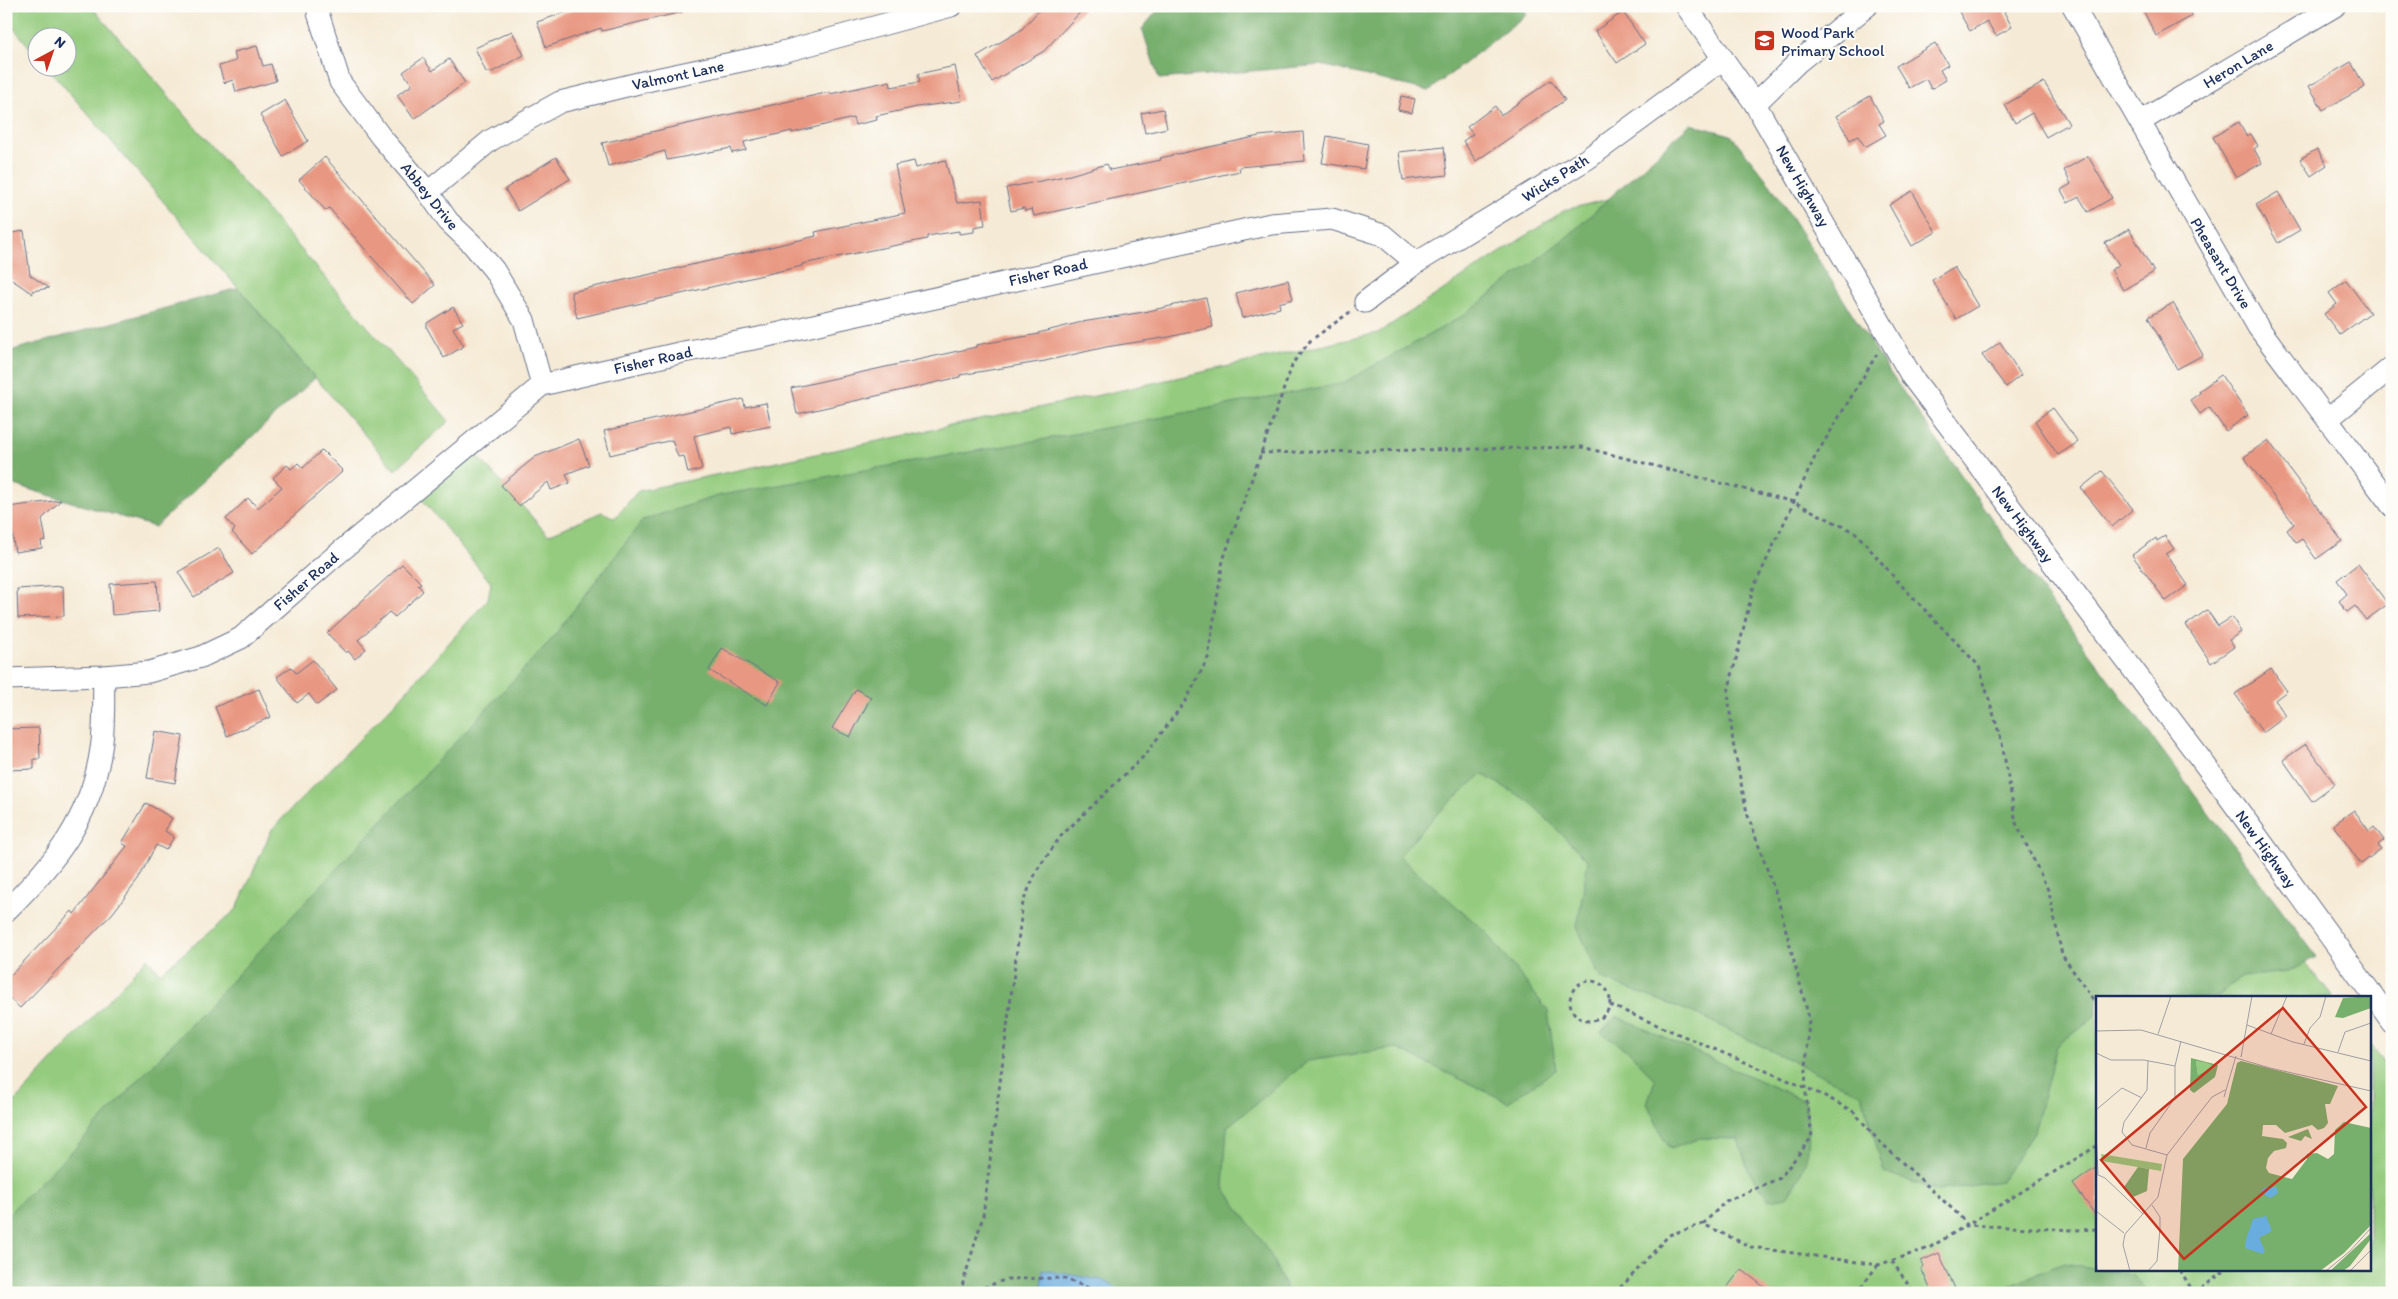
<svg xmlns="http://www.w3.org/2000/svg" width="2398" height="1299" font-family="Itim,sans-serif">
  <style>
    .green { fill: #94cb7e; stroke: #587d6e }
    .forest { fill: #77af6d; stroke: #496f66 }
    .water { fill: #69acde; stroke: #426e9e }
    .building { fill: #e89882 }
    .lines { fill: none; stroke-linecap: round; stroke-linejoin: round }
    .minor-casing { stroke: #677088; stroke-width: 23 }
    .path { stroke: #677088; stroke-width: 3; stroke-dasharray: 4 4; stroke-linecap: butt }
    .minor { stroke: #fff; stroke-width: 21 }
    .labels { text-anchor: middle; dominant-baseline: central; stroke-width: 4; stroke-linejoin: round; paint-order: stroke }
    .poi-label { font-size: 16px; fill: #1b2f5e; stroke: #fdfcf7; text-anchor: start }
    .street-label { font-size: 16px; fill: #1b2f5e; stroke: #fdfcf7 }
    .inset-road { fill: none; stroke: #9e9fa5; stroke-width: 1 }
    .view { fill: #c8321e; fill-opacity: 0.15; stroke: #c8321e; stroke-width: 2.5 }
    .inset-edge { fill: none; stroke: #1b2f5e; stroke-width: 2.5 }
  </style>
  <rect width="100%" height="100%" fill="#fdfcf7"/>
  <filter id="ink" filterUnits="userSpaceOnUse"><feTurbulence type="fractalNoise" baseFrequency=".02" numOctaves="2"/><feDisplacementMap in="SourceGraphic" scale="10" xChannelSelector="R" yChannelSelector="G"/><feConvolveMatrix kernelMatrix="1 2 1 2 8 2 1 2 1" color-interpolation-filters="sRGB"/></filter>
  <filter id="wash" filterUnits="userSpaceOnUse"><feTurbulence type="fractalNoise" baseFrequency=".0096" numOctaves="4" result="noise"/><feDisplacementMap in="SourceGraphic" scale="20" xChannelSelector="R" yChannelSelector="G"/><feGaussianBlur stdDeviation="1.12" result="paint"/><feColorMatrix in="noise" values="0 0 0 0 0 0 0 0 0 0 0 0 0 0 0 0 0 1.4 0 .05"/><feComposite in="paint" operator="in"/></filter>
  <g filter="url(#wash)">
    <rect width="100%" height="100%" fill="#f5ead5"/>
    <!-- green -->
    <g class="green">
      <polygon points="6,6 91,6 449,421 395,470 48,68 68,68 68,38 38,38 37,56 6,19"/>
      <polygon points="1687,179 2333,998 2097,998 2097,1270 2369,1270 2369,1043 2392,1071 2392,1293 6,1293 6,1143 8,1139 6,1111 147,958 160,973 236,910 272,829 401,697 488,599 491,583 421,498 475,453 548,535 602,512 615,518 638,491 1095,396 1378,333 1565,210"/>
    </g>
    <!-- forest -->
    <g class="forest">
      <polygon points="1161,6 1521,6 1527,14 1429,91 1321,65 1159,79 1142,29"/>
      <polygon points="1690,124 1731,135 1771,185 1886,367 2035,581 2317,957 2288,972 2241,977 2216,998 2097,998 2097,1014 2057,1046 2034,1132 2001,1181 1937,1191 1884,1172 1862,1095 1696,1014 1600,978 1577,927 1588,861 1530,802 1482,774 1436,815 1399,856 1488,934 1548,1011 1556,1070 1508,1102 1395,1048 1308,1061 1227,1127 1223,1186 1269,1252 1288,1293 6,1293 6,1216 75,1148 550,641 643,520 721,495 1057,437 1343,383 1461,317 1568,236"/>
      <polygon points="238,288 315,378 155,527 8,483 6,352"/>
      <path d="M1616,1016L1805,1101C1811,1145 1812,1158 1787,1197L1769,1200L1748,1170L1738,1139L1700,1138L1671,1149L1663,1138L1647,1103L1655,1080L1630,1052L1601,1032Z"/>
      <polygon points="2064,1263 2132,1275 2149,1293 2005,1293 2011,1284"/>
    </g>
    <!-- water -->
    <polygon class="water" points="1043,1270 1107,1281 1123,1293 1042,1293"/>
    <g id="blocks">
      <!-- building -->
      <g class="building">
        <polygon points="584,6 682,6 682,12 602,31 601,28 546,47 537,22"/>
        <polygon points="1043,6 1086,6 1044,51 992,82 977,56 1021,30"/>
        <polygon points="1970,6 2013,6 2004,12 2012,27 1996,36 1987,21 1970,31 1959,12"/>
        <polygon points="2141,6 2187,6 2192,16 2156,36"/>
        <polygon points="1623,12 1645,44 1617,63 1595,31"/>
        <polygon points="512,31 524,55 492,72 486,72 475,48"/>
        <polygon points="1935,43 1948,65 1940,70 1946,80 1931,89 1926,79 1909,88 1896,66"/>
        <polygon points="257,46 263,66 271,64 276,81 236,92 233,80 224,83 219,66 236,61 234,52"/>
        <polygon points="423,58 432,71 449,59 465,83 414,119 397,95 412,85 403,72"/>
        <polygon points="2351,62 2365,87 2323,110 2309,86"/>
        <polygon points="955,66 962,101 917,107 876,116 877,120 855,125 853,118 792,133 792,131 744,142 746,150 732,153 731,148 667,160 665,151 608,166 602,143 830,92 830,94 890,81 891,87 920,82 918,74"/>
        <polygon points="1551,80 1565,100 1476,161 1463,141 1473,134 1467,127 1495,106 1501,115"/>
        <polygon points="2044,82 2069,124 2046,137 2032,113 2015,123 2005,105"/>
        <polygon points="1401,96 1415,99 1412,113 1398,110"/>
        <polygon points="1870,96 1884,121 1879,124 1886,135 1865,147 1858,136 1850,140 1836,116"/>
        <polygon points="285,100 308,141 283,156 260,115"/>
        <polygon points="1163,109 1167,128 1145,133 1141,113"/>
        <polygon points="2239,122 2246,136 2251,134 2258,146 2254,149 2262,163 2236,178 2213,137"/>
        <polygon points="1303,132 1305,161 1239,167 1240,171 1034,216 1032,209 1025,211 1024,208 1011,211 1006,188 1070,175 1107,164 1110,170 1161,160 1160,158 1259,136"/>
        <polygon points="1327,136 1368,144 1364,169 1322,163"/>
        <polygon points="1444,147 1447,175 1403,180 1399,152"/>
        <polygon points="2317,149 2327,165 2311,176 2300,159"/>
        <polygon points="2088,156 2112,198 2088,212 2079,197 2068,203 2061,190 2071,184 2064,170"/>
        <polygon points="325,157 435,285 413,304 329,208 326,211 299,180"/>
        <polygon points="556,157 570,179 518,211 505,189"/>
        <polygon points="945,160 957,203 982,200 985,225 974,227 974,232 959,234 959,231 927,236 927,239 802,264 802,266 577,318 571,292 758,250 816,236 815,232 905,213 895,165 914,161 916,168"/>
        <polygon points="1912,191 1936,232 1912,246 1889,205"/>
        <polygon points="2278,192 2300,230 2278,243 2256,205"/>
        <polygon points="2129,229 2154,272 2123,290 2111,270 2119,265 2105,243"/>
        <polygon points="24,231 30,275 49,288 32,291 33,294 6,276 6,234"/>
        <polygon points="1954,267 1978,306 1956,319 1932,280"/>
        <polygon points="1288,280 1293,299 1279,303 1280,308 1242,318 1236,293"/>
        <polygon points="2346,280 2370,313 2340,335 2324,314 2337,304 2329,293"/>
        <polygon points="1206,298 1213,327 1169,337 1106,347 1045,361 960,375 960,377 797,414 791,388 976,347 976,345 1039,334 1038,333 1082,322 1144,312"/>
        <polygon points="2173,303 2203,355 2177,369 2148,317"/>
        <polygon points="453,307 463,323 453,328 464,346 444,358 427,328 427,323"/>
        <polygon points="2000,342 2021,375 2006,387 1982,355"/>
        <polygon points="2221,375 2248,415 2226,431 2209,407 2200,414 2190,400 2200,393 2199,391"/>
        <polygon points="743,399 745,407 766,403 771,426 732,434 731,427 694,436 702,469 688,473 684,456 678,457 672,440 610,455 604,431"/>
        <polygon points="2053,408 2078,442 2058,455 2035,421"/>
        <polygon points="579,439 589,465 566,474 570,483 551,490 548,482 519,506 501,485 535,457"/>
        <polygon points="2268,440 2342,541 2316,559 2302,539 2296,543 2287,530 2294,524 2244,457"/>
        <polygon points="322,450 343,471 252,554 232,532 235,529 226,519 248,498 258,508 282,487 273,478 287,465 291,469 298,463 303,468"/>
        <polygon points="2102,471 2133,509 2112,527 2081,488"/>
        <polygon points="61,500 42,519 46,540 41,541 42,548 15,552 8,507"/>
        <polygon points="2165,536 2174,549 2166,554 2188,585 2166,601 2132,555 2156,538 2157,541"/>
        <polygon points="219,548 234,573 194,597 178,572"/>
        <polygon points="402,564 421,583 418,585 423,591 395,617 389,612 358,640 366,649 355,659 348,651 346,653 327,633"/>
        <polygon points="2358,564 2388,604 2366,620 2355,606 2347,612 2339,601 2347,594 2337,580"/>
        <polygon points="157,581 159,611 112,615 110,584"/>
        <polygon points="63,586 64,616 18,618 17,589"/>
        <polygon points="2207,610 2218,626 2232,617 2241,632 2229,640 2234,647 2211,663 2186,625"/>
        <polygon points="722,648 780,682 767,705 709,670"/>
        <polygon points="313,660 337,690 317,705 309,694 297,703 277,677 291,667 296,673"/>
        <polygon points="2271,669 2287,691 2275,700 2286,716 2263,733 2235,694"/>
        <polygon points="259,689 271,717 227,736 215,707"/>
        <polygon points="856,689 871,697 850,737 832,728"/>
        <polygon points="39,728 40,759 34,759 34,769 7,770 6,729"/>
        <polygon points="155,731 183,736 175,783 147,778"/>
        <polygon points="2306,744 2335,784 2312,801 2283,760"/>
        <polygon points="146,803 172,818 165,831 174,837 166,850 156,845 138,880 112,914 20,1008 6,995 6,980 72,911 74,914 127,846 122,843"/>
        <polygon points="2354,810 2369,831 2374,827 2384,840 2378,845 2381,849 2361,864 2333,825"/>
        <polygon points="2097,1167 2097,1217 2073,1184"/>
        <polygon points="1939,1253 1957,1293 1932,1293 1921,1268 1924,1266 1921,1261"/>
        <polygon points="1741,1269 1772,1293 1723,1293"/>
      </g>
    </g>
  </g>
  <g filter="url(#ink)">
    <use href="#blocks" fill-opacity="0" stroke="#677088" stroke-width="1"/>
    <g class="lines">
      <defs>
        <g id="minor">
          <polyline points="319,6 318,13 340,82 381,137 428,192 448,221 473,245 494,270 524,320 542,385"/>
          <polyline points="1686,6 1755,104 1912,377 2218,782 2392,1022"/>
          <polyline points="2073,6 2258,327 2392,506"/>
          <polyline points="1755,104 1798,62 1867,6"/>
          <polyline points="2141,121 2335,6"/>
          <polyline points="428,192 491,140 560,102 651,80 779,53 951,6"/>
          <polyline points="1365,302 1416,263 1587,159 1723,59"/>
          <polyline points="2328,419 2392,367"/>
          <polyline points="6,679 104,676 149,672 201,657 241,638 329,561 542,385 683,352 759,338 835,320 1271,224 1332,219 1383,235 1416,263"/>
          <path d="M6,911C54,864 91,819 101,749C105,726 103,700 104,676"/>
        </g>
      </defs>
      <!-- minor casing -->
      <use href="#minor" class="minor-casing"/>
      <!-- path -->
      <g class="path">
        <polyline points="1260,453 1582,447 1794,502 1856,533 1900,584 1979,666 2002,743 2016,823 2049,892 2062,955 2097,1005"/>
        <circle cx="1590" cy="1001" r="20"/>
        <polyline points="1610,1005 1825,1096 1854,1112 1878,1140 1960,1216 1967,1225 2074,1230 2097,1229"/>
        <polyline points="1703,1224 1726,1201 1780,1178 1812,1137 1805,1087 1809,1018 1778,900 1747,813 1733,743 1728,692 1753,589 1815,457 1877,354"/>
        <polyline points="1892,1261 1914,1293"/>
        <polyline points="2180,1270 2194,1293"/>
        <polyline points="960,1293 983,1216 1023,902 1037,870 1061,836 1145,755 1186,700 1208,658 1223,560 1293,363 1310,341 1350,312"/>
        <polyline points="969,1293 1007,1279 1062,1278 1103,1293"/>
        <polyline points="1614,1293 1626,1282 1669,1235 1703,1224 1751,1247 1878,1265 1929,1248 2097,1146"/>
        <polyline points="1856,1293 1878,1265"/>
        <polyline points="2195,1293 2226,1270"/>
      </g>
      <!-- minor -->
      <use href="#minor" class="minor"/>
    </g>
  </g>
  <!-- icons -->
  <defs>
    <symbol id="school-square" viewBox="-11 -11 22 22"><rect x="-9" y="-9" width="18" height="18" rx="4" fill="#c8321e" stroke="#fdfcf7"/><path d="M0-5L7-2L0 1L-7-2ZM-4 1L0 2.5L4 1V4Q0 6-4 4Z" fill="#fff"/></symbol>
  </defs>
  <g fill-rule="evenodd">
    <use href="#school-square" x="1752" y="28" width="25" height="25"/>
  </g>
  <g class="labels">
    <!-- poi labels -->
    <g class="poi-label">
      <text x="1781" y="32">Wood Park<tspan x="1781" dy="18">Primary School</tspan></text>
    </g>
    <!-- street labels -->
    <g class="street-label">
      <text transform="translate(2238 64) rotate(-31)">Heron Lane</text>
      <text transform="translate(678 75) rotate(-12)">Valmont Lane</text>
      <text transform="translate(1555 178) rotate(-32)">Wicks Path</text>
      <text transform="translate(1803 186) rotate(60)">New Highway</text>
      <text transform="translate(430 196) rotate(51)">Abbey Drive</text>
      <text transform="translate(2221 263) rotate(59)">Pheasant Drive</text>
      <text transform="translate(1048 272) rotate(-13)">Fisher Road</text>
      <text transform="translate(653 360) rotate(-13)">Fisher Road</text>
      <text transform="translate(2023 524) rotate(53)">New Highway</text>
      <text transform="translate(306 581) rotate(-41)">Fisher Road</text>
      <text transform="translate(2266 849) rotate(54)">New Highway</text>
    </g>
  </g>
  <!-- overview -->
  <g transform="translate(2096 996)">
    <rect width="275" height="275" fill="#f5ead5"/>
    <path d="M100,65L110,67L117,70L102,79ZM5,158L66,168L65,175L6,165Z" fill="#94cb7e"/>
    <path d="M275,0V12L247,22L239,21L247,2ZM95,62L122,69L119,81L98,97L94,94ZM100,65L110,67L117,70L102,79ZM145,65L242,90L234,108H229L232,127L228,132L222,134L216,129L189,137L180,129H167L166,140L187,143L191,147L190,152L178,155L172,162L170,172L173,177L196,183L211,163V158L221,157L232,163L238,158L239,134L248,126L275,132V229L248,257L224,275H82L87,163L131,108L141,67ZM212,133L216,143L209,140L205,145L192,141ZM42,171L53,173L51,195L37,201L28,191ZM275,237V243L254,270L247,275H234Z" fill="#77af6d" fill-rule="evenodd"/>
    <path d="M171,191H181L182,197L175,202L170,200L165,194ZM170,220L176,235L163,242L169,255L167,258L149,252V247L157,223Z" fill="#69acde"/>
    <path class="inset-road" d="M151,29L197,46L275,65M0,35L45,34L174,72L275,95M62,38L75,0M175,38L191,0M208,48L214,32L224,21L230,0M242,56L249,36L275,27M0,57L15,64H48L79,70M145,61L156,0M52,65L51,94L28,126L26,136L36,149L71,159M128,101L140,60M0,114L26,92L46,102M0,135L2,178M50,152L54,137L79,102V70L85,45M0,178L9,182L47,218M0,215L28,237M0,260L1,275M34,275L27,249L29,238L62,201L71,159L116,101L129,94M52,275L61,265L64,233V221L56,209M230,275L253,256L275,232M254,275L275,254"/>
    <path class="view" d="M187,12L270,111L88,263L5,164Z"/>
    <rect width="275" height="275" class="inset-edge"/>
  </g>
  <!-- margin -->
  <rect width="2398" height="1299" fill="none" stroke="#fdfcf7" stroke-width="25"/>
  <!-- north arrow -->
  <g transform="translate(52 52) rotate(40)"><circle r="24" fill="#fdfcf7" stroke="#a3aaba"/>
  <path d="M0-4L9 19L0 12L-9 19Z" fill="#c8321e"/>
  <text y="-8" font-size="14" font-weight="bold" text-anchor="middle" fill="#1b2f5e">N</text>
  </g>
</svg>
